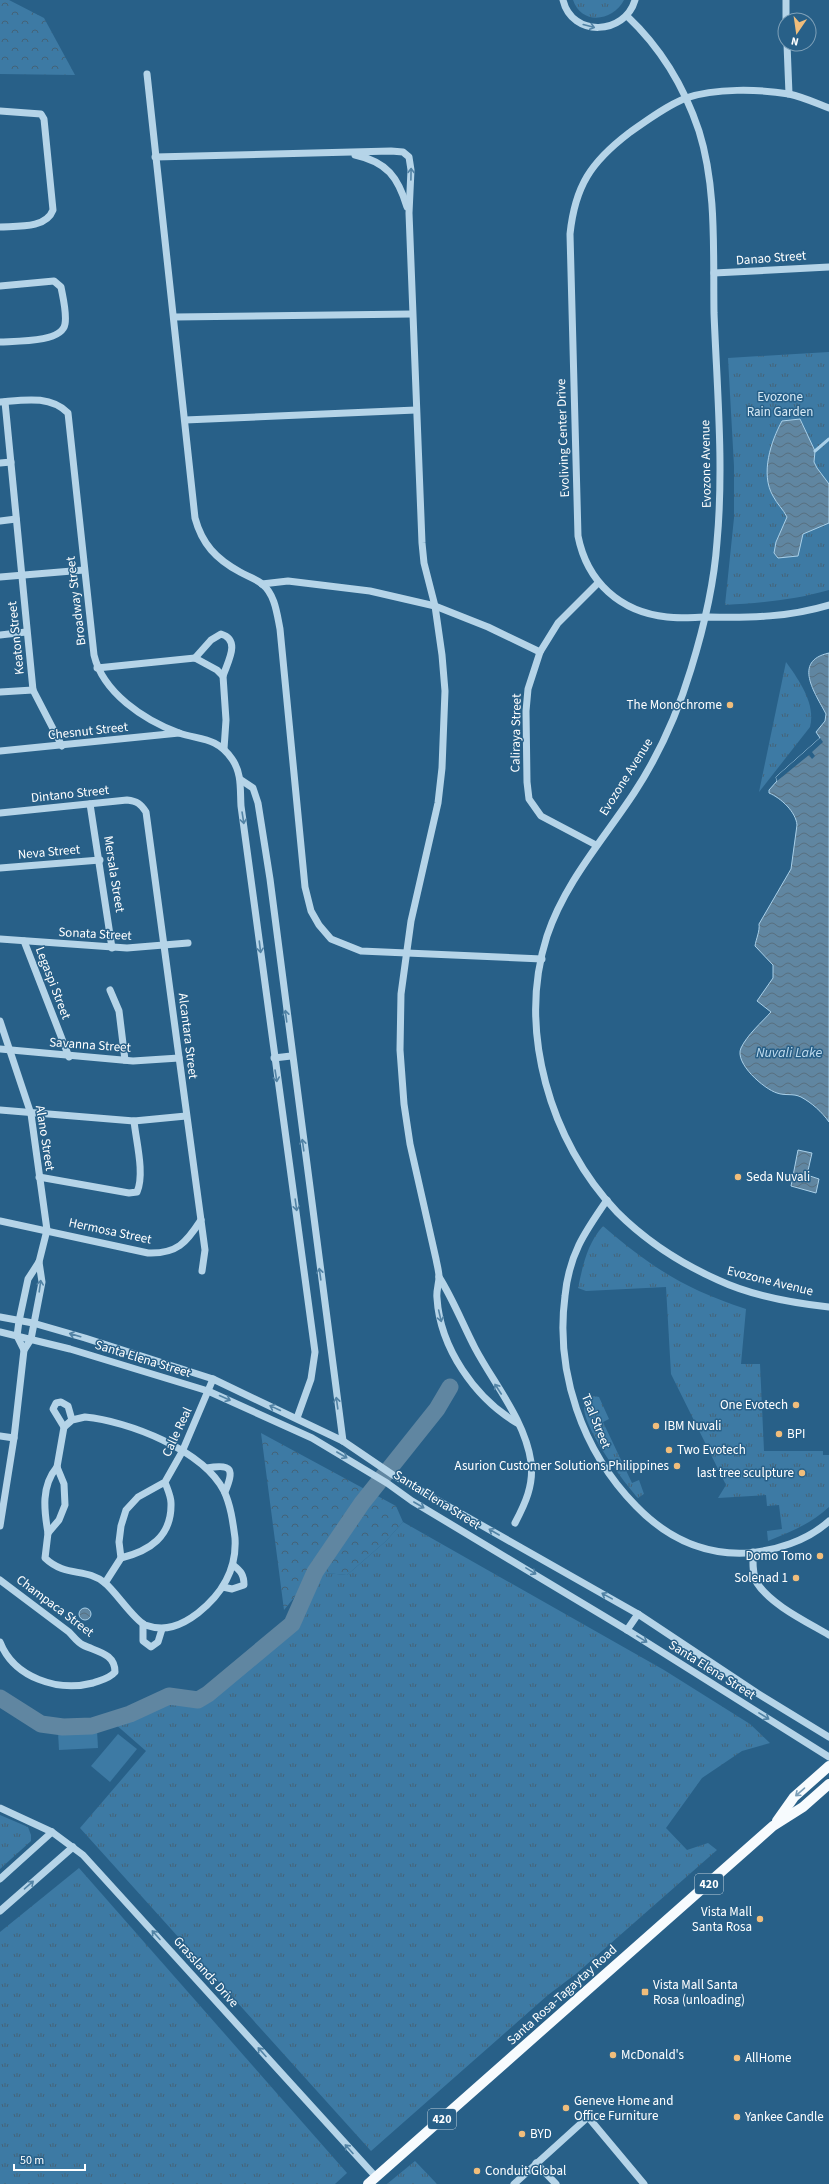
<svg xmlns="http://www.w3.org/2000/svg" width="829" height="2184" font-family="'Source Sans 3',sans-serif">
  <style>
    .grass { fill: url(#grass-tufts) }
    .forest { fill: url(#forest-crowns) }
    .pitch { fill: #3d7aa4 }
    .water { fill: url(#water-waves); stroke: #a9d0e9 }
    .pier { fill: #286088 }
    .lines { fill: none; stroke-linecap: round; stroke-linejoin: round }
    .stream { stroke: #a9d0e9; stroke-width: 3 }
    .river { stroke: #6086a1; stroke-width: 17 }
    .minor { stroke: #b5d4e8; stroke-width: 7 }
    .major { stroke: #f7fbfe; stroke-width: 10 }
    .oneway { stroke: #5283a5 }
    .oneway2 { stroke: #7b9eb7 }
    .poi-dot { fill: #f0bd7b; stroke: #286088; stroke-width: 1.5 }
    .labels { text-anchor: middle; dominant-baseline: central; stroke-width: 3; stroke-linejoin: round; paint-order: stroke }
    .shield { fill: #286088; stroke: #becfdb; stroke-width: 1 }
    .shield-label { font-size: 12px; font-weight: bold; fill: #fff }
    .street-label { font-size: 13px; fill: #fff; stroke: #286088 }
    .park-label { font-size: 13px; fill: #d8ebf7; stroke: #286088 }
    .poi-label { font-size: 13px; fill: #fff; stroke: #286088; text-anchor: start }
    .water-label { font-size: 14px; font-style: italic; fill: #c0ddf0; stroke: #286088 }
  </style>
  <defs>
    <pattern id="grass-tufts" width="24" height="20" patternUnits="userSpaceOnUse"><rect width="24" height="20" fill="#3d7aa4"/><path d="M3 7l-1-3M5 7V3M7 7l1-3M15 17l-1-3M17 17v-4M19 17l1-3" fill="none" stroke="#446378"/></pattern>
    <pattern id="forest-crowns" width="20" height="18" patternUnits="userSpaceOnUse"><rect width="20" height="18" fill="#3d7aa4"/><path d="M2 6a3 3 0 1 1 6 0M12 15a3 3 0 1 1 6 0" fill="none" stroke="#446378"/></pattern>
    <pattern id="water-waves" width="16" height="10" patternUnits="userSpaceOnUse"><rect width="16" height="10" fill="#6086a1"/><path d="M0 5q4-4 8 0t8 0" fill="none" stroke="#586f7f"/></pattern>
  </defs>
  <rect width="100%" height="100%" fill="#286088"/>
  <!-- grass -->
  <g class="grass">
    <path d="M573,0H624C613,21 582,26 573,0Z"/>
    <path d="M829,352V590C794,600 761,603 725,605L734,518V466L728,358Z"/>
    <path d="M786,662C799,680 816,704 810,727L759,792Z"/>
    <path d="M603,1226C652,1268 685,1289 746,1309L741,1364H760L764,1451H823V1455H829V1507C811,1524 790,1532 768,1541L767,1531L782,1529L779,1505L767,1506L766,1495L718,1498L726,1485L671,1374L666,1287L586,1291L578,1288C583,1265 587,1244 603,1226Z"/>
    <path d="M594,1396L599,1397L609,1419L603,1422L632,1483L639,1480L644,1494L638,1498C627,1486 559,1400 594,1396Z"/>
    <polygon points="403,1522 664,1670 750,1724 770,1743 742,1751 702,1778 666,1828 687,1850 708,1843 717,1850 577,1973 548,1995 371,2151 80,1828 146,1751 114,1723 172,1702 198,1700 208,1694 292,1624 315,1572 347,1575 386,1541"/>
    <polygon points="0,1815 28,1827 31,1835 31,1841 0,1869"/>
    <polygon points="79,1868 347,2173 335,2184 0,2184 0,1932"/>
    <polygon points="415,2161 437,2184 387,2184"/>
  </g>
  <!-- forest -->
  <g class="forest">
    <polygon points="0,0 9,0 44,18 75,75 0,74"/>
    <polygon points="261,1433 396,1506 403,1522 386,1541 347,1575 315,1572 284,1610"/>
  </g>
  <!-- pitch -->
  <g class="pitch">
    <polygon points="97,1730 98,1748 59,1750 58,1732"/>
    <polygon points="118,1734 137,1749 110,1782 91,1766"/>
  </g>
  <!-- water -->
  <g class="water">
    <path d="M800,419L815,451L814,462L817,468L829,484V523L803,534L798,556L778,558L774,553L776,542L787,517C783,509 777,504 773,496C760,474 771,441 782,421Z"/>
    <path d="M829,653V1122C822,1112 812,1103 801,1097C793,1093 785,1096 777,1093C764,1089 734,1063 741,1048C747,1035 762,1022 771,1012L757,1001L773,978V965L755,946C756,939 760,931 759,924L791,869L797,825C796,812 781,798 769,793V790L777,781L776,777L820,738L816,732L825,721L826,714C815,693 792,661 829,653Z"/>
    <polygon points="798,1150 812,1153 807,1175 819,1179 816,1193 791,1186"/>
    <circle cx="85" cy="1614" r="6"/>
  </g>
  <!-- pier -->
  <polygon class="pier" points="820,738 823,742 812,752 815,756 812,759 809,755 777,781 776,777"/>
  <g class="lines">
    <!-- stream -->
    <polyline class="stream" points="815,451 829,439"/>
    <!-- river -->
    <polyline class="river" points="0,1698 41,1724 63,1727 92,1726 130,1714 169,1696 198,1700 208,1694 292,1624 315,1572 362,1503 437,1409 450,1387"/>
    <!-- minor -->
    <g class="minor">
      <path d="M563,0C572,38 625,35 635,0"/>
      <polyline points="786,0 786,20"/>
      <path d="M627,16C661,48 684,86 699,131C717,188 713,253 714,313C717,389 724,466 717,542C714,585 704,627 691,669C678,712 659,755 634,793C603,840 565,882 547,936C517,1030 550,1142 617,1212C645,1240 682,1264 718,1280C752,1296 792,1303 829,1307"/>
      <polyline points="787,44 789,94"/>
      <path d="M147,74L195,518C202,544 216,559 240,572C247,576 256,579 262,584C275,594 277,614 280,629L305,887L311,911L319,925L331,939L361,951L542,959"/>
      <path d="M829,108C816,103 803,97 789,94C759,89 715,88 686,98C666,106 646,121 629,133C591,162 575,186 570,234L578,536C587,582 620,612 667,617C681,619 695,617 709,617C751,618 789,617 829,605"/>
      <path d="M0,111L41,114L44,119L53,210C46,229 17,226 0,227"/>
      <path d="M355,155C387,162 398,177 407,207"/>
      <path d="M155,157L391,151L403,152L409,157L411,170L409,213L422,543L424,563L435,606L442,655L445,691L442,768L438,803L411,921L401,994L400,1050L404,1104L410,1144L436,1259C437,1265 439,1271 439,1277C439,1284 436,1291 437,1298C440,1348 475,1398 517,1423"/>
      <polyline points="714,273 829,267"/>
      <path d="M0,286L54,281L61,287C63,298 67,313 65,324C62,343 15,341 0,342"/>
      <polyline points="175,317 412,314"/>
      <path d="M0,402C24,400 50,395 68,413L94,655C103,693 144,720 179,733C200,740 217,737 232,759C242,773 240,790 241,806L315,1352L311,1379L297,1418"/>
      <polyline points="5,402 33,690 62,746"/>
      <polyline points="185,420 416,410"/>
      <polyline points="0,463 11,462"/>
      <polyline points="0,521 16,519"/>
      <polyline points="0,577 84,570"/>
      <polyline points="262,584 288,581 370,591 435,606 488,627 540,652"/>
      <polyline points="0,635 26,632"/>
      <path d="M195,658L211,640L221,634C241,640 228,661 223,676"/>
      <polyline points="97,668 195,658 217,670 223,676 226,720 224,749"/>
      <polyline points="0,692 33,690"/>
      <polyline points="0,751 179,733"/>
      <polyline points="241,780 253,788 258,803 270,879 343,1441"/>
      <polyline points="90,804 112,948"/>
      <path d="M0,813L127,800C137,801 141,804 146,812L205,1250L202,1271"/>
      <polyline points="596,845 541,816 529,799 527,782 526,711 528,689 540,652 558,623 598,583"/>
      <polyline points="0,868 100,860"/>
      <polyline points="0,939 127,948 188,943"/>
      <polyline points="24,941 69,1057"/>
      <polyline points="110,990 119,1011 125,1060"/>
      <polyline points="0,1021 31,1114 47,1230 39,1262 28,1279 19,1321 17,1336 24,1350"/>
      <polyline points="0,1049 133,1061 179,1058"/>
      <polyline points="274,1058 291,1056"/>
      <polyline points="0,1110 134,1121 186,1116"/>
      <path d="M39,1177L129,1193L137,1192C145,1174 136,1141 134,1121"/>
      <path d="M607,1200C584,1233 569,1255 565,1296C555,1372 582,1451 636,1506C665,1536 702,1555 746,1553C775,1551 807,1541 829,1521"/>
      <path d="M0,1221L148,1253C177,1254 186,1243 201,1220"/>
      <path d="M439,1277C453,1299 463,1325 475,1348C494,1384 525,1420 531,1462C534,1485 525,1504 515,1523"/>
      <polyline points="0,1317 33,1323 85,1338 213,1379 343,1441 393,1475 638,1614 757,1693 829,1737"/>
      <polyline points="0,1332 70,1349 208,1391 312,1438 387,1483 412,1501 627,1630 829,1757"/>
      <path d="M85,1417C128,1421 203,1450 224,1491C231,1506 233,1523 235,1538C237,1570 222,1594 198,1613C181,1626 165,1632 145,1625C134,1620 116,1592 105,1583C86,1567 66,1578 45,1558L48,1533L59,1520L65,1505L64,1484L57,1467L64,1427L72,1420Z"/>
      <polyline points="64,1427 53,1409 56,1403 61,1402 68,1406 72,1420"/>
      <polyline points="0,1436 14,1438"/>
      <path d="M207,1468C233,1463 234,1470 225,1492"/>
      <path d="M165,1482C167,1488 171,1496 171,1503C172,1537 149,1551 121,1558L119,1542L121,1526L126,1510L138,1497L165,1482L182,1452L213,1379"/>
      <polyline points="0,1526 14,1438 24,1350 31,1339 42,1282 39,1262"/>
      <path d="M48,1533C44,1510 41,1486 57,1467"/>
      <path d="M753,1552C753,1562 752,1574 757,1583C771,1605 807,1622 829,1635"/>
      <path d="M0,1580L69,1632C74,1637 77,1642 83,1645C97,1652 115,1653 115,1672C109,1679 101,1680 93,1683C58,1692 14,1678 0,1642"/>
      <polyline points="105,1583 121,1558"/>
      <path d="M223,1587L232,1589L244,1585C244,1575 241,1571 233,1565"/>
      <polyline points="143,1624 143,1641 151,1647 158,1642 162,1629"/>
      <polyline points="627,1630 638,1614"/>
      <polyline points="0,1808 52,1832 83,1855 376,2177"/>
      <polyline points="0,1879 52,1832"/>
      <polyline points="0,1911 73,1847"/>
      <polyline points="536,2163 556,2184"/>
      <polyline points="514,2184 588,2117 644,2184"/>
    </g>
    <!-- major -->
    <g class="major">
      <polyline points="777,1821 794,1797 829,1766"/>
      <polyline points="368,2184 773,1826 803,1807 829,1784"/>
    </g>
  </g>
  <!-- one-way arrows -->
  <defs><path id="oneway-shaft" d="M-6 0H5M1.5-3L5.5 0L1.5 3" fill="none" stroke-width="1.6" stroke-linecap="round" stroke-linejoin="round"/></defs>
  <g class="oneway">
    <use href="#oneway-shaft" transform="translate(589 26) rotate(15)"/>
    <use href="#oneway-shaft" transform="translate(411 174) rotate(-89)"/>
    <use href="#oneway-shaft" transform="translate(243 818) rotate(81)"/>
    <use href="#oneway-shaft" transform="translate(260 947) rotate(83)"/>
    <use href="#oneway-shaft" transform="translate(286 1016) rotate(-97)"/>
    <use href="#oneway-shaft" transform="translate(276 1076) rotate(81)"/>
    <use href="#oneway-shaft" transform="translate(303 1145) rotate(-98)"/>
    <use href="#oneway-shaft" transform="translate(296 1205) rotate(82)"/>
    <use href="#oneway-shaft" transform="translate(320 1274) rotate(-98)"/>
    <use href="#oneway-shaft" transform="translate(40 1286) rotate(-82)"/>
    <use href="#oneway-shaft" transform="translate(440 1316) rotate(77)"/>
    <use href="#oneway-shaft" transform="translate(75 1335) rotate(-164)"/>
    <use href="#oneway-shaft" transform="translate(498 1389) rotate(-123)"/>
    <use href="#oneway-shaft" transform="translate(225 1398) rotate(24)"/>
    <use href="#oneway-shaft" transform="translate(337 1403) rotate(-98)"/>
    <use href="#oneway-shaft" transform="translate(275 1408) rotate(-155)"/>
    <use href="#oneway-shaft" transform="translate(342 1455) rotate(30)"/>
    <use href="#oneway-shaft" transform="translate(419 1505) rotate(30)"/>
    <use href="#oneway-shaft" transform="translate(494 1532) rotate(-150)"/>
    <use href="#oneway-shaft" transform="translate(531 1571) rotate(31)"/>
    <use href="#oneway-shaft" transform="translate(607 1596) rotate(-151)"/>
    <use href="#oneway-shaft" transform="translate(642 1639) rotate(32)"/>
    <use href="#oneway-shaft" transform="translate(764 1716) rotate(32)"/>
    <use href="#oneway-shaft" transform="translate(29 1885) rotate(-41)"/>
    <use href="#oneway-shaft" transform="translate(156 1935) rotate(-132)"/>
    <use href="#oneway-shaft" transform="translate(262 2052) rotate(-132)"/>
    <use href="#oneway-shaft" transform="translate(349 2149) rotate(-132)"/>
  </g>
  <use class="oneway2" href="#oneway-shaft" transform="translate(800 1792) rotate(139)"/>
  <!-- markers -->
  <g class="poi-dot">
    <circle cx="730" cy="705" r="4"/>
    <circle cx="738" cy="1177" r="4"/>
    <circle cx="796" cy="1405" r="4"/>
    <circle cx="656" cy="1426" r="4"/>
    <circle cx="779" cy="1434" r="4"/>
    <circle cx="669" cy="1450" r="4"/>
    <circle cx="677" cy="1466" r="4"/>
    <circle cx="802" cy="1473" r="4"/>
    <circle cx="820" cy="1556" r="4"/>
    <circle cx="796" cy="1578" r="4"/>
    <circle cx="760" cy="1919" r="4"/>
    <rect x="641" y="1988" width="8" height="8" rx="2"/>
    <circle cx="613" cy="2055" r="4"/>
    <circle cx="737" cy="2058" r="4"/>
    <circle cx="566" cy="2108" r="4"/>
    <circle cx="737" cy="2117" r="4"/>
    <circle cx="522" cy="2134" r="4"/>
    <circle cx="477" cy="2171" r="4"/>
  </g>
  <g class="labels">
    <!-- shield labels -->
    <g class="shield">
      <rect x="695" y="1874" width="28" height="20" rx="3"/>
      <rect x="428" y="2109" width="28" height="20" rx="3"/>
    </g>
    <g class="shield-label">
      <text x="709" y="1884">420</text>
      <text x="442" y="2119">420</text>
    </g>
    <!-- street labels -->
    <g class="street-label">
      <text transform="translate(771 258) rotate(-4)">Danao Street</text>
      <text transform="translate(563 438) rotate(-92)">Evoliving Center Drive</text>
      <text transform="translate(706 464) rotate(-91)">Evozone Avenue</text>
      <text transform="translate(76 601) rotate(-97)">Broadway Street</text>
      <text transform="translate(16 638) rotate(-96)">Keaton Street</text>
      <text transform="translate(88 731) rotate(-6)">Chesnut Street</text>
      <text transform="translate(516 733) rotate(-89)">Caliraya Street</text>
      <text transform="translate(626 777) rotate(-58)">Evozone Avenue</text>
      <text transform="translate(70 794) rotate(-6)">Dintano Street</text>
      <text transform="translate(49 852) rotate(-5)">Neva Street</text>
      <text transform="translate(114 874) rotate(81)">Mersala Street</text>
      <text transform="translate(95 934) rotate(3)">Sonata Street</text>
      <text transform="translate(53 983) rotate(69)">Legaspi Street</text>
      <text transform="translate(188 1036) rotate(83)">Alcantara Street</text>
      <text transform="translate(90 1045) rotate(4)">Savanna Street</text>
      <text transform="translate(45 1138) rotate(81)">Alano Street</text>
      <text transform="translate(110 1231) rotate(12)">Hermosa Street</text>
      <text transform="translate(770 1281) rotate(14)">Evozone Avenue</text>
      <text transform="translate(143 1359) rotate(17)">Santa Elena Street</text>
      <text transform="translate(596 1421) rotate(68)">Taal Street</text>
      <text transform="translate(177 1432) rotate(-65)">Calle Real</text>
      <text transform="translate(437 1500) rotate(32)">Santa Elena Street</text>
      <text transform="translate(55 1606) rotate(37)">Champaca Street</text>
      <text transform="translate(712 1670) rotate(32)">Santa Elena Street</text>
      <text transform="translate(206 1972) rotate(48)">Grasslands Drive</text>
      <text transform="translate(562 1995) rotate(-42)">Santa Rosa-Tagaytay Road</text>
    </g>
    <!-- park labels -->
    <g class="park-label">
      <text x="780" y="397">Evozone<tspan x="780" dy="15">Rain Garden</tspan></text>
    </g>
    <!-- poi labels -->
    <g class="poi-label">
      <text x="722" y="705" text-anchor="end">The Monochrome</text>
      <text x="746" y="1177">Seda Nuvali</text>
      <text x="788" y="1405" text-anchor="end">One Evotech</text>
      <text x="664" y="1426">IBM Nuvali</text>
      <text x="787" y="1434">BPI</text>
      <text x="677" y="1450">Two Evotech</text>
      <text x="669" y="1466" text-anchor="end">Asurion Customer Solutions Philippines</text>
      <text x="794" y="1473" text-anchor="end">last tree sculpture</text>
      <text x="812" y="1556" text-anchor="end">Domo Tomo</text>
      <text x="788" y="1578" text-anchor="end">Solenad 1</text>
      <text x="752" y="1912" text-anchor="end">Vista Mall<tspan x="752" dy="15">Santa Rosa</tspan></text>
      <text x="653" y="1985">Vista Mall Santa<tspan x="653" dy="15">Rosa (unloading)</tspan></text>
      <text x="621" y="2055">McDonald's</text>
      <text x="745" y="2058">AllHome</text>
      <text x="574" y="2101">Geneve Home and<tspan x="574" dy="15">Office Furniture</tspan></text>
      <text x="745" y="2117">Yankee Candle</text>
      <text x="530" y="2134">BYD</text>
      <text x="485" y="2171">Conduit Global</text>
    </g>
    <!-- water labels -->
    <g class="water-label">
      <text x="789" y="1053">Nuvali Lake</text>
    </g>
  </g>
  <!-- north arrow -->
  <g transform="translate(797 32) rotate(193)"><circle r="19" fill="#286088" stroke="#7ea0b8"/>
  <path d="M0-3L7 15L0 10L-7 15Z" fill="#f0bd7b"/>
  <text y="-6" font-size="11" font-weight="bold" text-anchor="middle" fill="#ffffff">N</text>
  </g>
  <!-- scale -->
  <path d="M14 2164v6h71v-6" fill="none" stroke="#ffffff" stroke-width="2"/>
  <text x="20" y="2164" font-size="12" fill="#ffffff" stroke="#286088" stroke-width="3" paint-order="stroke">50 m</text>
</svg>
